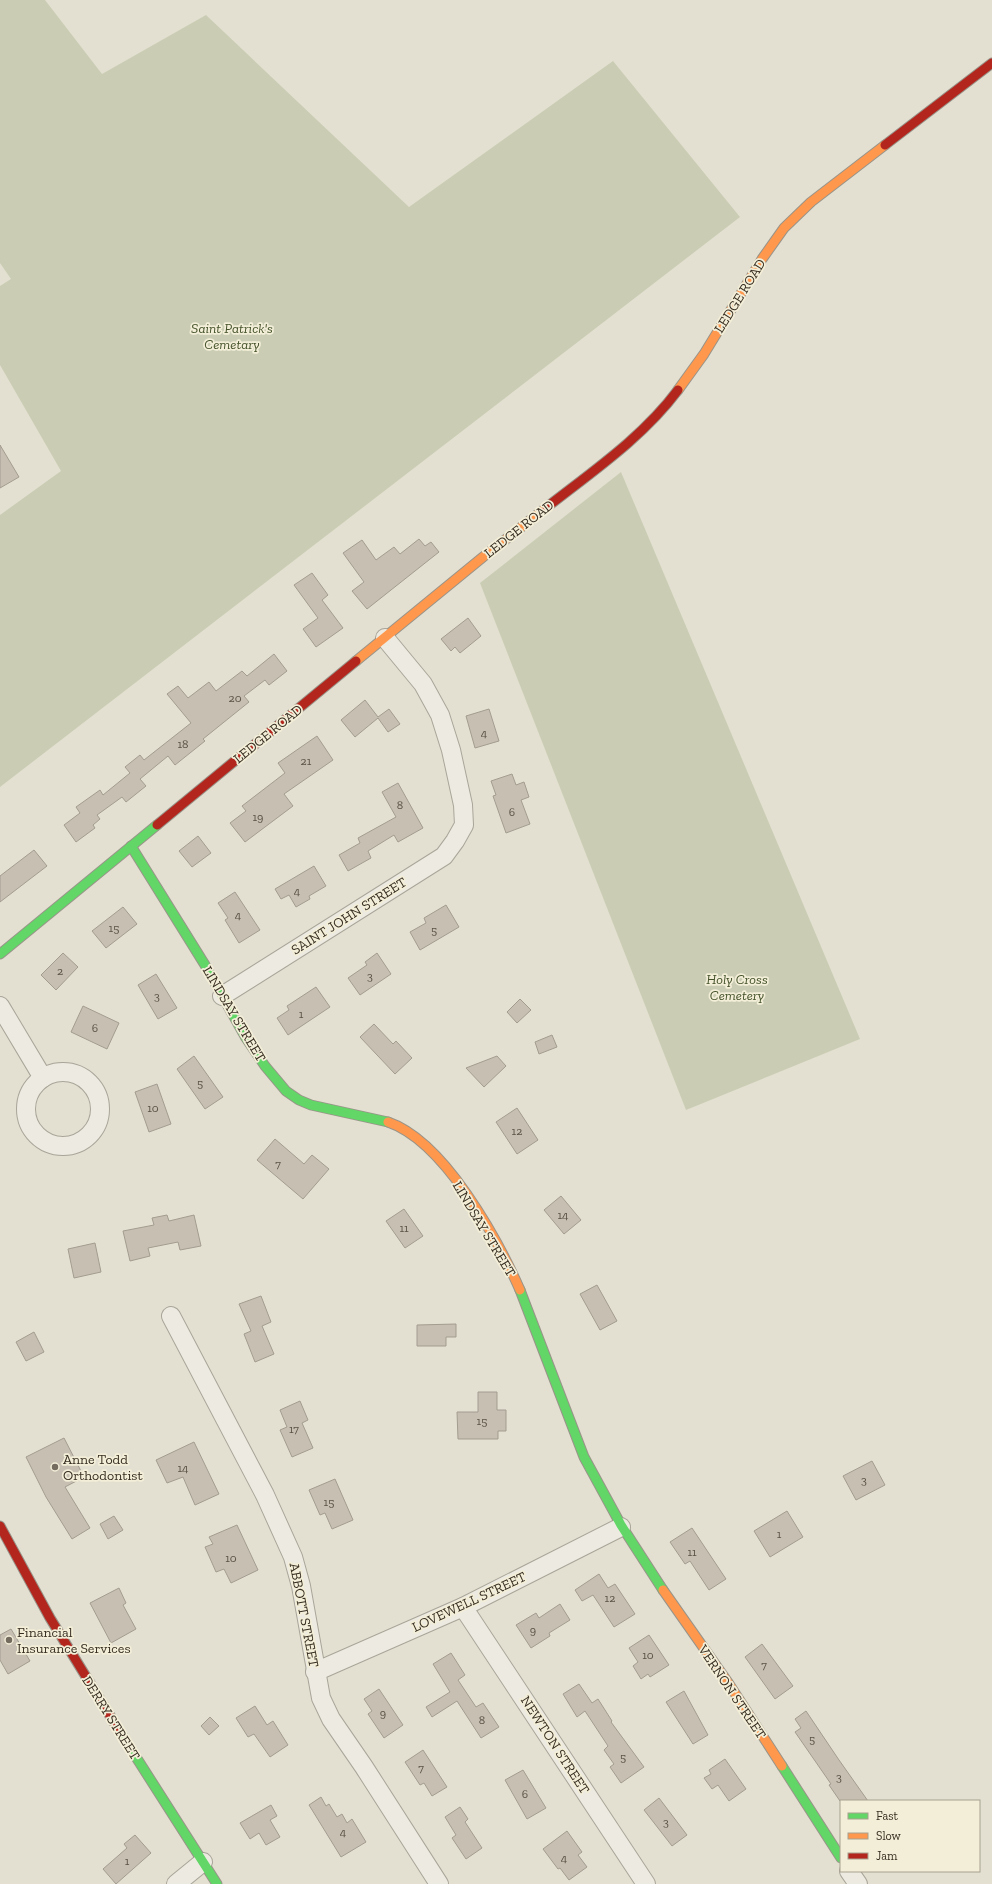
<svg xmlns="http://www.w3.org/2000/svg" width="992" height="1884" font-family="'Zilla Slab',serif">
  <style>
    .cemetery { fill: #cacdb4 }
    .building { fill: #c6bfb2; stroke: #a39c90 }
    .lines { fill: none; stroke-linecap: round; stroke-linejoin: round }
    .street-casing { stroke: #a9a599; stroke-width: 20 }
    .fast-casing { stroke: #999489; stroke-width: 11 }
    .slow-casing { stroke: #999489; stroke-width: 11 }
    .jam-casing { stroke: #999489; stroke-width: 11 }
    .street { stroke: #eceae1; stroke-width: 18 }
    .fast { stroke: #63d668; stroke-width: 9 }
    .slow { stroke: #ff974d; stroke-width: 9 }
    .jam { stroke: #b3261e; stroke-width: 9 }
    .poi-dot { fill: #736c5f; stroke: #f3eed8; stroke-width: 1.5 }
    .labels { text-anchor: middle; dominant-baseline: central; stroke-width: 3.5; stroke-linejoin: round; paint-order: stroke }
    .number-label { font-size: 12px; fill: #5b5245 }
    .street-label { font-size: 14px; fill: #372e21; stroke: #f3eed8 }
    .park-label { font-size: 14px; font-style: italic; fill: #44522a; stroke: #f3eed8 }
    .poi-label { font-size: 14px; fill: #372e21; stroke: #f3eed8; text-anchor: start }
  </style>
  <rect width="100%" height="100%" fill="#e3e0d1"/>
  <!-- cemetery -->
  <g class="cemetery">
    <polygon points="0,0 45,0 102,74 206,15 409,207 613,61 740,217 0,787 0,515 61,471 0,365 0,286 11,279 0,263"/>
    <polygon points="621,472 860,1039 686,1110 480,583"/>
  </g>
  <!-- building -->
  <g class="building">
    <polygon points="0,445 19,477 0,488"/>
    <polygon points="419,539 425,546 431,542 439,552 367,609 352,591 364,582 343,553 362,540 376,560 394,547 400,554"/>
    <polygon points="312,573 328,595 322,600 343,628 316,647 303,629 318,618 294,585"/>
    <polygon points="468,618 481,636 460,653 455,647 451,651 441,639"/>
    <polygon points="274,654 287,671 269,685 265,680 244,696 249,702 203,739 205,741 175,765 168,756 140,779 146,786 126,802 122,797 97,815 100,819 93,825 95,828 76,842 64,825 80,813 76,807 100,790 103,795 130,773 125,767 140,755 144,760 191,723 167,694 178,686 188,698 209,682 216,691 242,671 247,676"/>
    <polygon points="365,700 378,717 389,709 400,724 388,732 378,718 355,737 341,720"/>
    <polygon points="489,709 499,741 475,748 466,716"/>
    <polygon points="317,736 333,760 284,794 293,806 245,842 230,823 246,811 242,806 285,773 278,763"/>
    <polygon points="512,774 516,785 524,782 529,797 521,800 530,824 506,833 493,796 496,795 491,781"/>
    <polygon points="398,783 423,828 398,842 394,835 368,851 371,858 348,871 339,855 360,843 358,838 396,817 382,792"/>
    <polygon points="198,836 211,853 192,867 179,851"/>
    <polygon points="34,850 47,866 0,902 0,876"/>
    <polygon points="314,866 326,886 309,896 310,899 296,907 289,895 281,899 275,889"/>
    <polygon points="235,892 260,930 239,943 225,920 228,918 218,903"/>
    <polygon points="446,905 459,927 420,950 410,932 426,923 424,918"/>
    <polygon points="123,907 137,924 106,948 92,931"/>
    <polygon points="63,953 78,967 56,990 41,975"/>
    <polygon points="377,953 391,974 360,995 348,978 367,965 365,962"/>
    <polygon points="156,974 177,1008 158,1019 138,985"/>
    <polygon points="316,987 330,1007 288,1035 277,1018 289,1010 287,1006"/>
    <polygon points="520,999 531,1010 517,1023 507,1012"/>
    <polygon points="83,1006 119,1023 107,1049 71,1032"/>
    <polygon points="374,1024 393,1044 396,1041 412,1058 395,1074 360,1037"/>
    <polygon points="552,1035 557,1047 539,1054 535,1042"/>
    <polygon points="194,1056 223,1097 205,1109 177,1069"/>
    <polygon points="497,1056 506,1066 484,1087 466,1068"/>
    <polygon points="157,1084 171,1124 149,1132 135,1092"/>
    <polygon points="517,1108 538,1140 517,1154 496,1122"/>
    <polygon points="275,1139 304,1164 312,1155 329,1169 303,1199 257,1160"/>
    <polygon points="561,1196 581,1220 564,1234 544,1210"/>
    <polygon points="404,1209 423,1236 405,1248 386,1221"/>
    <polygon points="167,1215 169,1221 194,1215 201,1246 180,1250 178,1242 148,1248 150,1256 130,1261 123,1231 154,1225 152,1218"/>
    <polygon points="95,1243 101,1272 74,1278 68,1249"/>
    <polygon points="597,1285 617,1321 600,1330 580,1294"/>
    <polygon points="261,1296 271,1322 262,1326 274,1354 255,1362 244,1334 251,1331 239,1304"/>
    <polygon points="456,1324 456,1337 446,1337 446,1346 417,1346 417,1325"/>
    <polygon points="34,1332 44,1352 26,1361 16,1342"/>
    <polygon points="478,1392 497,1392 497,1410 506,1410 506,1431 498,1431 498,1439 458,1439 457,1412 478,1412"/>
    <polygon points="300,1401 308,1420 302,1423 313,1448 292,1457 280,1430 287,1427 280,1410"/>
    <polygon points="64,1438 84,1477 65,1487 90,1528 72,1539 46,1497 26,1457"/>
    <polygon points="194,1442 219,1494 195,1505 183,1477 167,1483 156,1460"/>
    <polygon points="872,1461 885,1485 856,1500 843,1476"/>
    <polygon points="335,1479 353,1520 332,1529 325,1513 320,1515 309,1490"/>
    <polygon points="787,1511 803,1537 770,1557 754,1531"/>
    <polygon points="114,1516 123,1530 108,1539 100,1524"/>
    <polygon points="237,1525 258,1570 231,1583 224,1569 216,1572 205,1547 213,1544 209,1537"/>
    <polygon points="692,1528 726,1579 709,1590 690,1561 685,1564 670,1542"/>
    <polygon points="599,1574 608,1588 615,1584 635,1614 614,1627 593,1595 582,1601 575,1590"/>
    <polygon points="119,1588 126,1603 123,1605 136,1629 111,1643 90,1603"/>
    <polygon points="560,1604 570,1620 549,1633 550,1636 531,1648 516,1625 536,1613 539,1618"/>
    <polygon points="11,1629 30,1661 8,1674 0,1660 0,1635"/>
    <polygon points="649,1635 669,1665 650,1677 648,1674 641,1679 633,1666 638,1662 629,1648"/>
    <polygon points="762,1644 793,1686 775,1699 745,1657"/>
    <polygon points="451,1653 465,1675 458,1680 476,1707 483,1703 499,1727 481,1738 457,1701 432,1717 426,1707 450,1692 433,1664"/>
    <polygon points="579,1684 592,1703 598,1699 612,1721 611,1722 644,1767 621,1783 610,1767 614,1764 604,1750 608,1746 585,1711 577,1717 563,1694"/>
    <polygon points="379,1689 403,1725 384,1738 368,1714 372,1711 364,1699"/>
    <polygon points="684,1691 708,1735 693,1744 666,1702"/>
    <polygon points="255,1706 267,1725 273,1721 288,1745 270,1757 254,1734 248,1737 236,1718"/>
    <polygon points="806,1711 839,1760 868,1801 840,1801 829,1785 831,1784 795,1732 801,1728 795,1719"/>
    <polygon points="210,1717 219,1726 209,1735 201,1726"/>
    <polygon points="423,1750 447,1787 432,1796 424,1783 420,1785 405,1762"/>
    <polygon points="725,1759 746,1789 729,1801 718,1785 712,1789 704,1778 711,1774 709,1770"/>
    <polygon points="523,1770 546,1808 527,1819 505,1780"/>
    <polygon points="321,1797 326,1806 329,1804 337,1817 342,1814 347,1823 352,1819 366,1842 341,1857 309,1805"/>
    <polygon points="659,1798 687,1835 672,1846 644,1810"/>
    <polygon points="271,1805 277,1816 270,1820 280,1837 266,1845 259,1833 250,1839 240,1823"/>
    <polygon points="460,1807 468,1819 465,1822 482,1848 466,1859 452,1838 456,1835 445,1817"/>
    <polygon points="567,1831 582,1852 578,1855 587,1867 569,1880 560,1868 558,1869 543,1849"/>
    <polygon points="135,1835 151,1853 116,1884 103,1869 127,1848 124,1844"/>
  </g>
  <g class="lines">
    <defs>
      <g id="street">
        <polyline points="222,996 444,856 455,841 464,825 463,805 451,750 440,715 423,684 385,638"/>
        <polyline points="0,1006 43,1078"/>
        <circle cx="63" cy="1109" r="37"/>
        <polyline points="171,1316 265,1495 293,1557 301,1586 321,1698 331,1719 364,1767 439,1884"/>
        <polyline points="463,1607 646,1884"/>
        <polyline points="315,1672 463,1607 621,1527"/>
        <polyline points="849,1871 858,1884"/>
        <polyline points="176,1884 203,1862"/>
      </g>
      <g id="fast">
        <polyline points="131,846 205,965 246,1038 265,1066 286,1091 299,1100 311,1105 388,1122"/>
        <polyline points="0,954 157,825"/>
        <polyline points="520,1290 584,1457 621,1525 663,1590"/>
        <polyline points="120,1732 217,1884"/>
        <polyline points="782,1766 841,1858"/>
      </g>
      <g id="slow">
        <polyline points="678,390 704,354 762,259 784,228 811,202 885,145"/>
        <polyline points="356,661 483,557 547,507"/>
        <path d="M388,1122C444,1141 497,1238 520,1290"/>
        <polyline points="663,1590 729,1684 782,1766"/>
      </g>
      <g id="jam">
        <polyline points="885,145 992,63"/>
        <path d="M547,507C593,471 643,437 678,390"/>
        <polyline points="157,825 356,661"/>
        <polyline points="0,1526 50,1618 120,1732"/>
      </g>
    </defs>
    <!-- street casing -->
    <use href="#street" class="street-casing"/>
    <!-- fast casing -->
    <use href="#fast" class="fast-casing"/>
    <!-- slow casing -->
    <use href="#slow" class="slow-casing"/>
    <!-- jam casing -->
    <use href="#jam" class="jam-casing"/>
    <!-- street -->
    <use href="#street" class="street"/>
    <!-- fast -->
    <use href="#fast" class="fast"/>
    <!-- slow -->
    <use href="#slow" class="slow"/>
    <!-- jam -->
    <use href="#jam" class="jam"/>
  </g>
  <!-- markers -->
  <g class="poi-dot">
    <circle cx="55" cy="1467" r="4"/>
    <circle cx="9" cy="1640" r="4"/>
  </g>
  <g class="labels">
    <!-- number labels -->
    <g class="number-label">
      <text x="235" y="698">20</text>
      <text x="484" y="733">4</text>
      <text x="183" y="744">18</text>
      <text x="306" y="761">21</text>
      <text x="400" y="805">8</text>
      <text x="512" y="812">6</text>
      <text x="258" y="817">19</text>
      <text x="297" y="891">4</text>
      <text x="238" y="915">4</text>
      <text x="114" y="928">15</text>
      <text x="434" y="930">5</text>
      <text x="60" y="971">2</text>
      <text x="370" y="976">3</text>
      <text x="157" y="996">3</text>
      <text x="301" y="1014">1</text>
      <text x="95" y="1028">6</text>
      <text x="200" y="1083">5</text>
      <text x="153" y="1108">10</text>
      <text x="517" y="1131">12</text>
      <text x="278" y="1164">7</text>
      <text x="563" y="1215">14</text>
      <text x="404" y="1228">11</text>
      <text x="482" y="1421">15</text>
      <text x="294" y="1429">17</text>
      <text x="183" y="1468">14</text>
      <text x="864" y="1480">3</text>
      <text x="329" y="1502">15</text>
      <text x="779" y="1534">1</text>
      <text x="692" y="1552">11</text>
      <text x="231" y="1558">10</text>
      <text x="610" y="1598">12</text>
      <text x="533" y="1630">9</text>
      <text x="648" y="1655">10</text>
      <text x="764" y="1665">7</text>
      <text x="383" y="1713">9</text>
      <text x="482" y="1720">8</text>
      <text x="812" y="1739">5</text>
      <text x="623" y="1757">5</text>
      <text x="421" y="1768">7</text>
      <text x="839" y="1777">3</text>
      <text x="525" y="1794">6</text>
      <text x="666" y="1822">3</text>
      <text x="343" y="1832">4</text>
      <text x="564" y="1858">4</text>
      <text x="127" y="1861">1</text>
    </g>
    <!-- street labels -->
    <g class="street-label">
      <text transform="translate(740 296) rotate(-58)">LEDGE ROAD</text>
      <text transform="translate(519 529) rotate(-38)">LEDGE ROAD</text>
      <text transform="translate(268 734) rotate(-39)">LEDGE ROAD</text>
      <text transform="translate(349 916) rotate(-32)">SAINT JOHN STREET</text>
      <text transform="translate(234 1014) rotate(59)">LINDSAY STREET</text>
      <text transform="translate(484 1229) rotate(59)">LINDSAY STREET</text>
      <text transform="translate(469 1602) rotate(-25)">LOVEWELL STREET</text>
      <text transform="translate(304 1615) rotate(79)">ABBOTT STREET</text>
      <text transform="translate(732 1692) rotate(56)">VERNON STREET</text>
      <text transform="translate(111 1718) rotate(58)">DERRY STREET</text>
      <text transform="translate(555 1745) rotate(57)">NEWTON STREET</text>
    </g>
    <!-- park labels -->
    <g class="park-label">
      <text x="232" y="328">Saint Patrick's<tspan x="232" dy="16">Cemetary</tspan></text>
      <text x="737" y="979">Holy Cross<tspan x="737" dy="16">Cemetery</tspan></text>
    </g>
    <!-- poi labels -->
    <g class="poi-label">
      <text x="63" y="1459">Anne Todd<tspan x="63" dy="16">Orthodontist</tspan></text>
      <text x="17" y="1632">Financial<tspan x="17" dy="16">Insurance Services</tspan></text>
    </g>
  </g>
  <!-- legend -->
  <rect x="840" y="1800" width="140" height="72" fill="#f3eed8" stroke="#a8a18f"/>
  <rect x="848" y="1813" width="20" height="6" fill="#63d668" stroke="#a8a18f"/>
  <text x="876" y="1820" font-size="12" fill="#372e21">Fast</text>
  <rect x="848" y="1833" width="20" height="6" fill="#ff974d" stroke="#a8a18f"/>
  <text x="876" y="1840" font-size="12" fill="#372e21">Slow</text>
  <rect x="848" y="1853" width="20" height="6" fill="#b3261e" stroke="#a8a18f"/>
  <text x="876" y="1860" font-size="12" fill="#372e21">Jam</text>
</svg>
